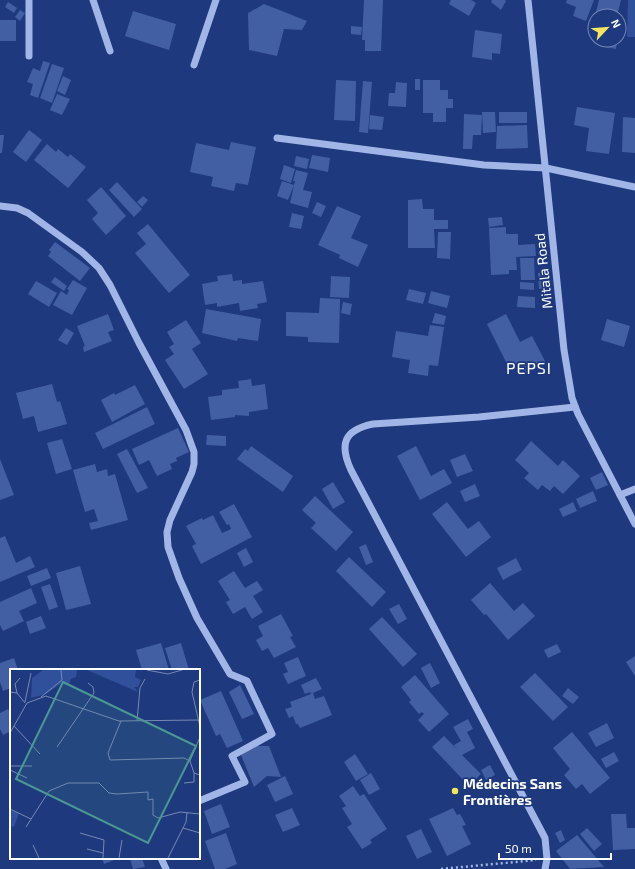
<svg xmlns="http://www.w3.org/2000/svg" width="635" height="869" font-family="'Exo 2',sans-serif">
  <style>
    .green { fill: #31509b }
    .building { fill: #435fa4 }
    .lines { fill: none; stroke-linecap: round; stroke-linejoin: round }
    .path { stroke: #a1b5e7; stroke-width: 2.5; stroke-dasharray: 2 3; stroke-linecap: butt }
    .minor { stroke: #a1b5e7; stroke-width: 7 }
    .poi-dot { fill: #f6e360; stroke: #1e397d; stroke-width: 1.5 }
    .labels { text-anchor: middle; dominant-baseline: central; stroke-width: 3.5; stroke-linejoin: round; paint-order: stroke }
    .street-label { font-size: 14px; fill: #fff; stroke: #1e397d }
    .poi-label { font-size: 14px; font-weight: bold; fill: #fff; stroke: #1e397d; text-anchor: start }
    .quarter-label { font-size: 16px; letter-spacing: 1px; fill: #fff; stroke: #1e397d }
    .inset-road { fill: none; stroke: #7888b1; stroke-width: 1 }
    .view { fill: #4b9892; fill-opacity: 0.15; stroke: #4b9892; stroke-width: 2 }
    .inset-edge { fill: none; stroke: #fff; stroke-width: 2 }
  </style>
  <rect width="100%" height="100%" fill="#1e397d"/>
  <!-- green -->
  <polygon class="green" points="628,0 635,0 635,37 627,37"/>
  <!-- building -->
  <g class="building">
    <polygon points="364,0 383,0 381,51 365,51 365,40 362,40"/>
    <polygon points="451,0 471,0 476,3 469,16 449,4"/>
    <polygon points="492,0 505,0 506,1 501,10 491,2"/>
    <polygon points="567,0 594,0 586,21 573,16 576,7 566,3"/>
    <polygon points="599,0 621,0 617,16 595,16"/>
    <polygon points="8,2 17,8 14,13 5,7"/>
    <polygon points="264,4 307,21 302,30 284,29 277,56 249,50 248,13"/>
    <polygon points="20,10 25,13 20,21 15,17"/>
    <polygon points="133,11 176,24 169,50 125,36"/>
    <rect x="0" y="20" width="16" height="21"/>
    <polygon points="351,26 362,27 361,35 351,34"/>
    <polygon points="475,30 502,34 500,54 492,53 492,60 472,57"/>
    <polygon points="606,40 617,40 616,49 605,47"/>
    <polygon points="43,61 50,63 38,98 30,95 33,84 27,82 33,68 40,71"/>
    <polygon points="52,64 64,68 52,103 40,98"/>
    <polygon points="63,76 71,80 65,95 57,91"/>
    <rect x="415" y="79" width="5" height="11"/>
    <polygon points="336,80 356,81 355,121 334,120"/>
    <polygon points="423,80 440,80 440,90 448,90 448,99 453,99 453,108 446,108 446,122 433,122 433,113 423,113"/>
    <polygon points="363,81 372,82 368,133 359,132"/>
    <polygon points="396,82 407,83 406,107 388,106 389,93 395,93"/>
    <polygon points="57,94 70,99 62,115 50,110"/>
    <polygon points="577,107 615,113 609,154 586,151 589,128 574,125"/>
    <polygon points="482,112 495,112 496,132 483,133"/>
    <rect x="499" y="112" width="28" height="11"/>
    <polygon points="464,114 482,115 481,135 473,135 472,149 463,149"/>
    <polygon points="370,115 384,117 382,130 369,129"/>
    <polygon points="623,117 635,118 635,153 622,152"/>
    <polygon points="527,125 528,148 496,149 497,126"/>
    <polygon points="29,130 42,140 26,162 13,152"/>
    <polygon points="0,135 4,135 2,153 0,153"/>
    <polygon points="231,142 256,147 248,185 236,183 234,191 211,186 213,177 190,172 196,143 229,150"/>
    <polygon points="47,144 56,152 58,149 68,157 70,154 86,167 68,188 34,160"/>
    <polygon points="312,155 330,158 328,172 309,168"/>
    <polygon points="296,156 309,159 307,169 294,166"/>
    <polygon points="284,165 295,169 291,183 280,179"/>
    <polygon points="296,170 308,173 303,190 312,192 308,208 290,203 295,181 293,181"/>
    <polygon points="282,181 294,185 288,200 277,196"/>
    <polygon points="117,182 142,209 134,217 109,190"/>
    <polygon points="101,187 126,216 106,235 92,219 98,213 87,200"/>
    <polygon points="143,196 148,200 142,207 137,202"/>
    <polygon points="422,199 423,209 434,209 434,220 448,220 448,229 434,229 435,248 408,248 408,200"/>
    <polygon points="317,202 326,206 321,217 312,213"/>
    <polygon points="337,206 361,216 351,238 368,245 358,267 339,258 340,255 318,245"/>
    <polygon points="292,213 304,216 301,229 289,227"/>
    <polygon points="502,217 503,225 489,227 488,218"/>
    <polygon points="148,224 190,275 169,293 135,253 146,244 137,233"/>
    <polygon points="506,227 506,234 518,234 518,245 535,244 536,256 516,257 517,270 509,270 509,274 491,275 489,228"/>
    <polygon points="438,232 451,232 450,259 437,258"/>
    <polygon points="55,242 90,268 80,281 48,256 51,252 49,250"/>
    <polygon points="520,258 534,258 535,280 521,280"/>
    <polygon points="546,272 547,288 539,289 538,273"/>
    <polygon points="232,274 233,281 242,280 242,284 263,281 267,302 257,304 258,308 240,311 239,303 217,307 217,303 205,305 202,284 218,281 217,276"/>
    <polygon points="331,276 350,277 349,298 330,297"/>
    <polygon points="55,277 67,286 64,291 51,282"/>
    <polygon points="73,280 87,288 72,315 53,305 61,291 67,295 69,290 67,289"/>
    <polygon points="36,281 57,293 49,307 28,294"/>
    <polygon points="520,282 534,283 534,290 520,289"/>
    <polygon points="409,289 426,293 423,304 406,300"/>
    <polygon points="431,291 450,296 447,308 428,303"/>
    <polygon points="518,296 535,297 535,308 517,307"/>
    <polygon points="320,298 340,299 339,343 308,342 308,337 286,336 286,312 319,313"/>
    <polygon points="343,302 352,304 350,315 341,313"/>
    <polygon points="206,309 261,319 258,341 238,338 237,341 202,333"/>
    <polygon points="435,313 446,316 444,325 432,323"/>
    <polygon points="108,314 114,330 108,332 112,341 84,352 83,347 85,346 77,326"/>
    <polygon points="506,314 520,342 532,336 546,363 522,375 516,363 508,366 487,324"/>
    <polygon points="607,319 630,326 624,347 601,340"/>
    <polygon points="186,320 201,343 192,349 208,374 184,389 165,360 174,354 169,347 174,344 167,332"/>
    <polygon points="430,325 444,327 438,366 429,365 428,376 408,373 410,360 392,357 396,331 428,336"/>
    <polygon points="66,328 74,333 67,345 58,340"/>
    <polygon points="251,379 252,386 265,384 268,409 249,412 249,416 235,415 235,417 211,420 208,397 222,395 222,390 239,388 238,381"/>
    <polygon points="52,384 57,402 60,401 67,424 38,432 34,416 23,419 16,393"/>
    <polygon points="135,385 145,404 112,422 101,400 114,393 115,395"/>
    <polygon points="147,407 155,424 103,449 95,433"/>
    <polygon points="178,428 189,452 176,458 177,461 170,464 172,469 157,476 149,460 139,465 132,449"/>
    <polygon points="207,435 226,436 226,446 206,445"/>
    <polygon points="62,439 72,469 56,474 47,443"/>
    <polygon points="531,441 558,466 563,460 580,476 563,494 554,486 550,491 542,485 538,490 524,478 529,473 515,460"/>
    <polygon points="251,446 293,476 283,492 237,459 245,449 248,451"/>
    <polygon points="416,446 431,476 444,469 452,483 420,500 397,456"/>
    <polygon points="127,449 148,488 137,493 117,454"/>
    <polygon points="465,454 473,471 457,477 450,460"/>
    <polygon points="0,459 14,495 0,500"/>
    <polygon points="95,464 97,472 107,469 108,476 115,474 128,520 91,530 89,523 98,521 94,509 85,512 73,470"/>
    <polygon points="602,472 608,485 596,490 590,478"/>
    <polygon points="333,482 345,502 333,509 322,489"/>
    <polygon points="475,484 480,496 465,502 460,491"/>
    <polygon points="593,491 597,501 580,508 576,499"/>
    <polygon points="315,496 353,532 336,551 311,528 316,523 302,510"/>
    <polygon points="447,502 468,529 479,521 491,537 466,557 432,514"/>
    <polygon points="573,502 577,511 563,517 559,509"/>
    <polygon points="234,504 252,537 201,564 192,546 196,544 186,526 202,518 203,520 213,515 222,533 231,529 229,524 227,525 219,512"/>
    <polygon points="5,536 16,563 30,556 35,567 0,582 0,538"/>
    <polygon points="366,544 373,562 366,565 359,547"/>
    <polygon points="246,548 253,562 244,567 237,553"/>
    <polygon points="349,557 386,592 372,607 336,571"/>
    <polygon points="516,558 522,570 503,580 497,568"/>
    <polygon points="80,566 91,604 66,610 56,573"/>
    <polygon points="47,568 51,578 31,586 27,576"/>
    <polygon points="234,571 245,588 257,581 263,590 253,596 263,612 252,619 245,607 233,614 226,602 230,600 218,581"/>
    <polygon points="490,583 514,611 523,603 535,616 508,640 486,614 484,615 471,600"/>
    <polygon points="50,584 58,607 49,610 41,587"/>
    <polygon points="31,588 37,603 19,611 24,621 3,631 0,625 0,602"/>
    <polygon points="399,604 407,619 398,624 389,609"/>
    <polygon points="281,614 293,636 290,637 296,647 274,658 268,648 262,651 256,640 263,636 258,626"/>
    <polygon points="41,616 46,628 30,634 26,622"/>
    <polygon points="382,617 417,654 403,667 369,629"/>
    <polygon points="161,643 169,670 142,670 136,650"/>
    <polygon points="181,643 189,670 172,670 165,648"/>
    <polygon points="557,644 561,652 548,658 544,650"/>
    <polygon points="635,656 635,676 626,662"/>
    <polygon points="298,657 306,676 288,684 283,674 288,672 284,663"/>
    <polygon points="14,658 18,670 11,670 11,688 3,691 0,682 0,663"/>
    <polygon points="430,663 440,683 431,688 421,668"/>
    <polygon points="535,673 568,707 553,721 520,687"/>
    <polygon points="415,675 449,714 429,732 418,720 424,714 422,712 419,714 409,702 411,700 401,687"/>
    <polygon points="316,678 322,689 313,693 315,699 324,696 332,715 300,728 298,724 296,724 293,716 289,718 285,709 292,707 290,702 311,694 310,692 305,694 301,685"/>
    <polygon points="240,685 254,714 242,719 229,692"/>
    <polygon points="568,688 579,697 573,704 562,696"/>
    <polygon points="221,691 243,741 227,748 220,734 216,736 200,700"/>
    <polygon points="8,709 11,715 11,731 3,735 0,729 0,713"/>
    <polygon points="468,719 473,729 467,732 475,748 462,755 481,774 469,786 432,747 444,736 457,749 454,745 461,741 453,727"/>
    <polygon points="607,723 614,738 596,747 588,733"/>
    <polygon points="572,732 610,778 590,794 582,784 576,789 564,775 570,769 553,748"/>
    <polygon points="252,746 269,746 281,777 267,776 254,787 241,755"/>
    <polygon points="614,752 619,761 606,768 601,759"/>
    <polygon points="355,754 368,774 356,781 344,762"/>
    <polygon points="490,765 495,775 486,780 481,770"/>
    <polygon points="371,773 380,789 369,795 360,780"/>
    <polygon points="285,776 293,794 275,802 267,785"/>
    <polygon points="353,786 360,796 364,794 387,829 370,840 372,843 362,849 347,827 352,824 342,808 346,806 339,796"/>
    <polygon points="221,804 230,827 212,834 204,811"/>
    <polygon points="292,808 300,825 283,832 275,815"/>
    <polygon points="453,808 457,815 460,814 466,825 462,826 471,844 447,856 429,819"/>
    <polygon points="611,814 626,814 627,828 635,828 635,849 613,850"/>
    <polygon points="587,828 602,844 594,851 580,834"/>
    <polygon points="421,829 432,852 417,859 406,836"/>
    <polygon points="561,830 565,840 560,843 555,833"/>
    <polygon points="226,833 237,864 225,869 215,869 205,841"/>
    <polygon points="577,835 604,867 570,869 556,851"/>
    <polygon points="102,858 119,858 104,864"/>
    <polygon points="130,858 142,858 145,867 133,869"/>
  </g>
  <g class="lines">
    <!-- path -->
    <polyline class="path" points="441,869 536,860"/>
    <!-- minor -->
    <g class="minor">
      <polyline points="29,0 29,56"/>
      <polyline points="93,0 110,51"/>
      <polyline points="528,0 564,350 572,398 578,414 635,524"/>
      <polyline points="194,65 216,0"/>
      <polyline points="277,138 484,165 546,168 635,187"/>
      <polyline points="0,206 17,208 28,213 82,252 99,268 110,285 139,343 186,430 194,452 194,464 192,472 170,520 167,532 168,547 179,578 197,618 230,674 247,681 272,734 232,756 245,782 199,801"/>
      <polyline points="620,495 635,489"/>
      <polyline points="161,858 166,869"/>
      <path d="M545,869L547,859L545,838L351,470C339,444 344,430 373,424L479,417L575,407"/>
    </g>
  </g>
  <!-- markers -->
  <circle class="poi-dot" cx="455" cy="791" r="4"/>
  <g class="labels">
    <!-- street labels -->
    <g class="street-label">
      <text transform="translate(543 271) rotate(-96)">Mitala Road</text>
    </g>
    <!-- poi labels -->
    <g class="poi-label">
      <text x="463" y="783">Médecins Sans<tspan x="463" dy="16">Frontières</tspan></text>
    </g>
    <!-- quarter labels -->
    <g class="quarter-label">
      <text x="529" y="367">PEPSI</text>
    </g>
  </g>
  <!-- overview -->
  <g transform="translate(10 669)">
    <rect width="190" height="190" fill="#1e397d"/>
    <path d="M33,1H67L66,8L61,10L58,17L52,14L36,25L21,29L22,9ZM77,1H126L125,8L131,11L128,18H124L128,23ZM0,141L9,144L4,158L0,157Z" fill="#31509b"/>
    <path class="inset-road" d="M137,1L158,5L172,1M190,11L184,13L182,23L190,58M0,23L7,24L15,34M7,24L5,15L10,9M31,28L52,11L51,1M15,33L21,4M111,52L98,84L100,91L174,89L180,92L184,104L190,106M127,52L130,19L135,10M4,57L30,85M0,64L17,34L36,27L109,52L188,51M47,78L84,24L83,18L78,14M180,92L190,68M0,97H22M0,101L17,109M174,114L184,113V104M0,140L21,150M16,158L39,122L58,114H89L99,124L107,125L138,123V131L143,130V146L148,149L170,143L190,145M173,159L190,164M70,164L94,171L93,189M23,176L29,189M77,180L93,184M109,189L112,171M158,189L176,153L177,144"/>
    <path class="view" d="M53,13L186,77L138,174L6,110Z"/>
    <rect width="190" height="190" class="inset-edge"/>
  </g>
  <!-- north arrow -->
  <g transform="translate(607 28) rotate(64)"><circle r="19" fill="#1e397d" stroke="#7888b1"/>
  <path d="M0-3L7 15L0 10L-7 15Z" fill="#f6e360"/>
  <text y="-6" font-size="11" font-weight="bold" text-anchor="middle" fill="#ffffff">N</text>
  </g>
  <!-- scale -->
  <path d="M499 853v6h112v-6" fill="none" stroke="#ffffff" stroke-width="2"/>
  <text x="505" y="853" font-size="12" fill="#ffffff" stroke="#1e397d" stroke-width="3" paint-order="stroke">50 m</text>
</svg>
